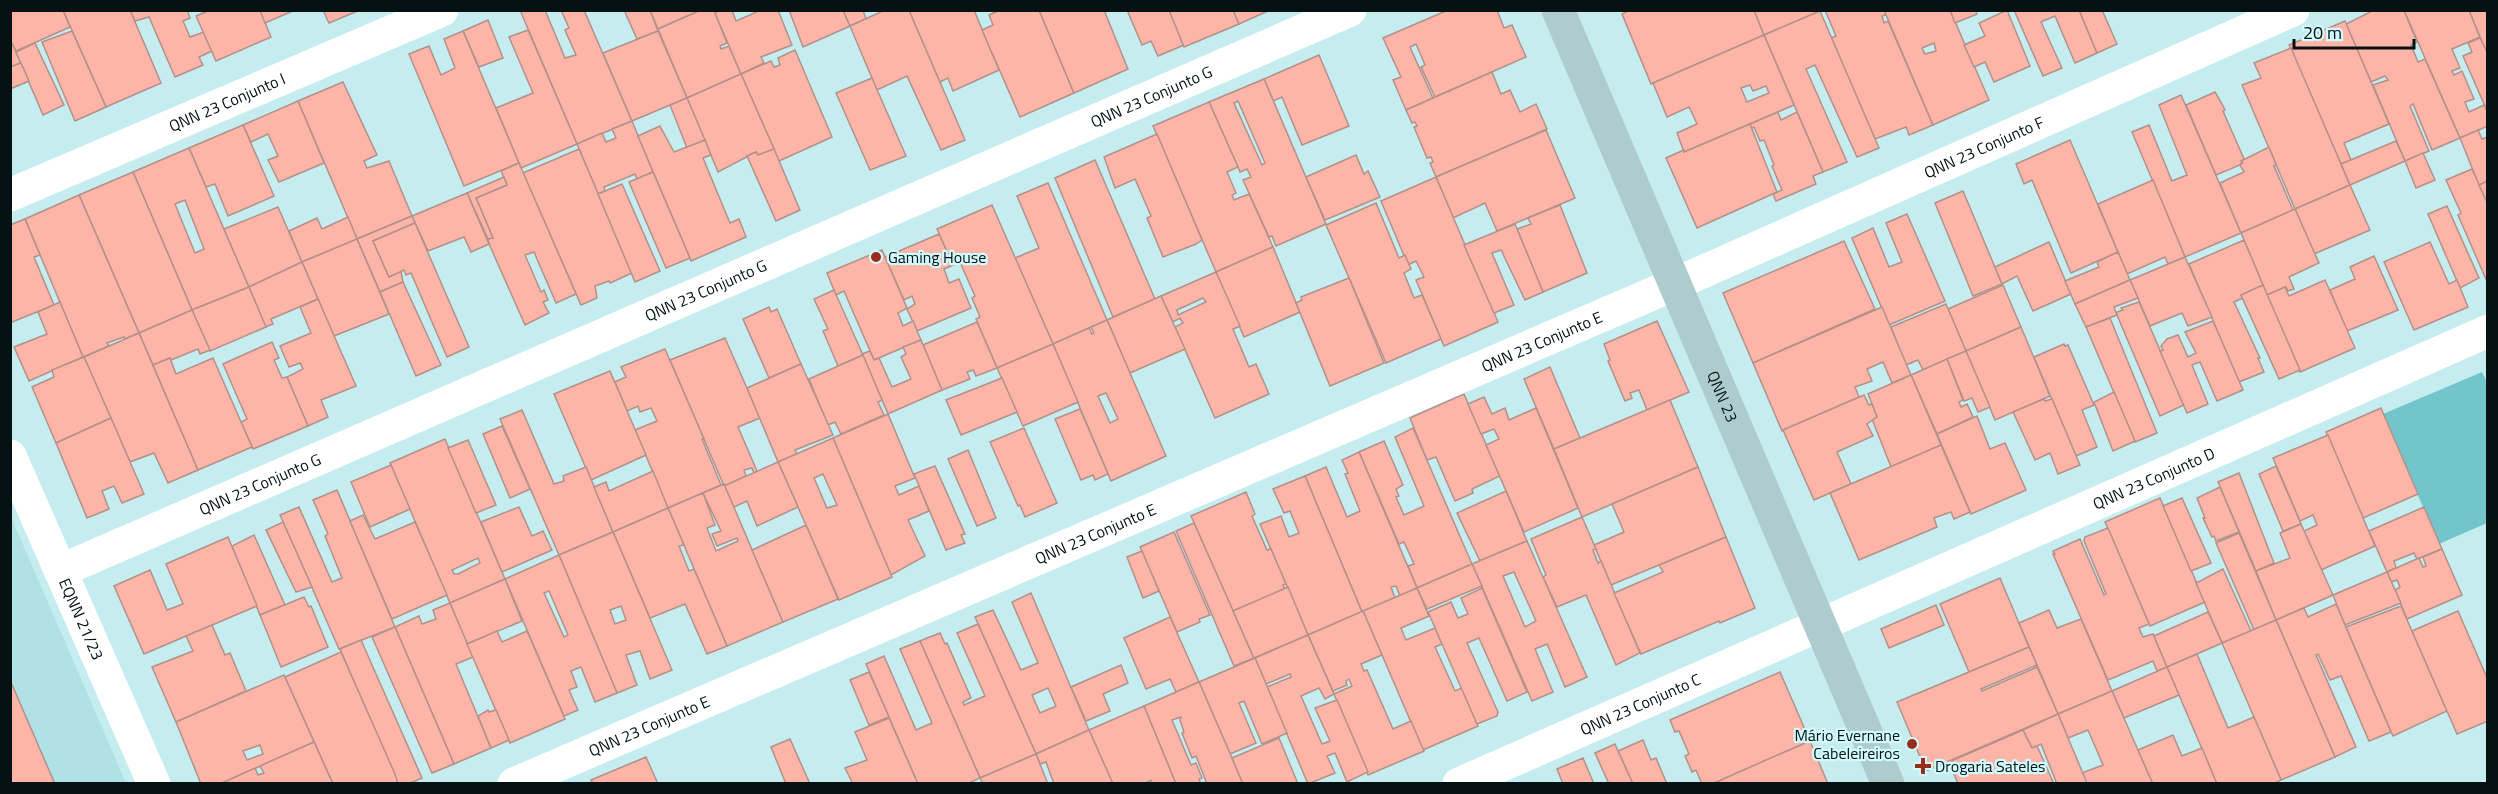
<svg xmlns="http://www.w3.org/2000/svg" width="2498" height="794" font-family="'Titillium Web',sans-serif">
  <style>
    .built { fill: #b0e1e5 }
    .green { fill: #72c5cb }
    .building { fill: #feb4a6; stroke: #b3918a; stroke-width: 1.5; fill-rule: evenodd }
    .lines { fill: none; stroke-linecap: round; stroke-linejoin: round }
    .street { stroke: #fff; stroke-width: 33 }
    .secondary { stroke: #aeccce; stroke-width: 33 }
    .poi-dot { fill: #962c1c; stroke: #d2fbfe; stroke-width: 2 }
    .labels { text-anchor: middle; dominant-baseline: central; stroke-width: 4.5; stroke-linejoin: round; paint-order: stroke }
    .street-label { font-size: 16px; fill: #041213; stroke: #d2fbfe }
    .poi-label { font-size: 16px; fill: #041213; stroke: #d2fbfe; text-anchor: start }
  </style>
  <rect width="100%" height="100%" fill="#c5edf0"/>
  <!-- built -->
  <polygon class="built" points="11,517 126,783 11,783"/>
  <!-- green -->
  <polygon class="green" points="2482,372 2488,384 2487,523 2439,544 2383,414"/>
  <!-- building -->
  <g class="building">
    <polygon points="10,10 63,10 70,27 16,51 10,39"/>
    <polygon points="63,10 130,10 161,83 106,107"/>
    <polygon points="130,10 187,10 190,18 183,21 190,37 204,32 212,51 199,57 203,65 175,77 149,17 135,21"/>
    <polygon points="210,10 260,10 271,37 216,61 196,16"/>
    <polygon points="260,10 295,10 265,23"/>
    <polygon points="323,10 360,10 329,23"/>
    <polygon points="520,10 545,10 565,58 576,55 565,30 569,28 561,10 584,10 632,121 577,144"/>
    <polygon points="624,10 650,10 658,31 637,39"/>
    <polygon points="650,10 701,10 658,29"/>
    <polygon points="701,10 714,10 727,43 720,46 721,49 729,46 741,74 687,98 658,29"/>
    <polygon points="720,10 732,10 736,21 761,10 778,10 792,45 761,57 764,63 741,74 715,13"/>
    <polygon points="789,10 843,10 850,26 803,47"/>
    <polygon points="843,10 863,10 866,19 850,26"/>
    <polygon points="885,10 909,10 965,140 941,150 907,76 877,90 850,26"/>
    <polygon points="909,10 974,10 999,70 953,91 948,78 940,82"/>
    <polygon points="1000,10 1039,10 1074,93 1020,117 982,30 993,25 989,15"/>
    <polygon points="1039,10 1104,10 1128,69 1074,93"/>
    <polygon points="1127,10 1169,10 1184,45 1158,56 1151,41 1142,45"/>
    <polygon points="1169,10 1233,10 1239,24 1184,47"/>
    <polygon points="1233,10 1270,10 1239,24"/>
    <polygon points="1448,10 1497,10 1504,28 1512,25 1526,57 1435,97 1421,67 1425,65 1416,44 1410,47 1433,98 1406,110 1393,80 1401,77 1383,38"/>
    <polygon points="1630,10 1754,10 1764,35 1651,84 1622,14"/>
    <polygon points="1754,10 1819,10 1820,11 1764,35"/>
    <polygon points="1825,10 1884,10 1886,15 1882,16 1884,23 1888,21 1933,125 1909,135 1906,127 1875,139 1831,38 1836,36"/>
    <path d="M1884,10H1950L1989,100L1933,125ZM1934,43L1936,51L1925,54L1922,48Z"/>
    <polygon points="1950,10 1975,10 1977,14 1955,23"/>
    <polygon points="2007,10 2030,66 1994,82 1985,62 1974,67 1964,45 1985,36 1979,23"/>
    <polygon points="2014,10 2079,10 2097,53 2075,63 2055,16 2041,22 2062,68 2043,76"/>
    <polygon points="2084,10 2102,10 2117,44 2097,53 2080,12"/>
    <polygon points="2374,10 2404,10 2417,42 2411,45 2418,62 2425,59 2460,138 2432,150 2413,104 2410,106 2429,151 2405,161 2373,85 2388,80 2385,76 2371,82 2346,24"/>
    <polygon points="2404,10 2469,10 2480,37 2452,49 2460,68 2452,71 2454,75 2462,71 2474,99 2465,102 2469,112 2484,105 2488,113 2488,126 2460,138"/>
    <polygon points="2469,10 2488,10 2488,48 2485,49"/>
    <polygon points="1820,11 1879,148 1857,157 1815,65 1806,69 1847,162 1823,172 1764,35"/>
    <polygon points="488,20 503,58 479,67 463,31"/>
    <polygon points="2345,21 2389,124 2344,143 2351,160 2341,164 2289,45"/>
    <polygon points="528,30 577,144 521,168 496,108 533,93 509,37"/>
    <polygon points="72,31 106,107 75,121 42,42"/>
    <polygon points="463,31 519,163 464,186 409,54 429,46 441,75 455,68 444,39"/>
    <polygon points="658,31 687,98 632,121 603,53"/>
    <path d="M1764,35L1794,105L1684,152L1677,133L1697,124L1693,115L1689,107L1667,117L1653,83ZM1750,85L1753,91L1766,86L1769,93L1747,102L1741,88Z"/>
    <polygon points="2480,38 2488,54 2488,113 2463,56 2472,52 2468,43"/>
    <polygon points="10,39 21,63 10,67"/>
    <polygon points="35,43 64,105 43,115 16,52"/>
    <polygon points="2291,48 2350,185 2295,209 2242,85 2261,78 2254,63"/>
    <polygon points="795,50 832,137 779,161 741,74 771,61 774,67 780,65 778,58"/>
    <polygon points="1319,55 1349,126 1302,145 1282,97 1273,101 1264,79"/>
    <polygon points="21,63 29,81 10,89 10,67"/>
    <polygon points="1492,72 1501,94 1510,90 1520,112 1536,104 1547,129 1436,177 1430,163 1433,162 1431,157 1427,158 1414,127 1417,126 1415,122 1412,123 1406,110"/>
    <polygon points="741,74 774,149 758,155 756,152 718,172 687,98"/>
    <polygon points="872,78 906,156 870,170 836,93"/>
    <path d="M1264,79L1326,224L1276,246L1272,236L1269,237L1243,180L1251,177L1247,169L1240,172L1209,102ZM1238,101L1265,163L1262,165L1234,103Z"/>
    <polygon points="343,82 377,155 364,161 367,168 389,161 412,216 357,239 298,101"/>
    <polygon points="2215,92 2222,104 2225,110 2223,111 2244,159 2240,165 2216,175 2186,105"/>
    <polygon points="2181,95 2241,233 2185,257 2132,132 2149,125 2172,181 2187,175 2159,105"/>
    <polygon points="687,98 705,140 687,148 670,105"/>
    <polygon points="298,101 324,163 279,182 268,160 278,156 268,134 251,142 243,125"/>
    <polygon points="1209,102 1238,167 1227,172 1236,193 1232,195 1234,200 1249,194 1273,247 1216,272 1153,126"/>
    <polygon points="1778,112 1781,120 1797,112 1823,172 1813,176 1816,184 1776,201 1773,194 1782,190 1772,166 1774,165 1764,140 1760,141 1754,127 1751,129 1750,124"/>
    <polygon points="632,121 653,172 637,179 635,174 604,187 605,191 598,194 577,144 602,133 606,142 616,138 612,129"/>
    <polygon points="1750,124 1777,192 1697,228 1666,158 1684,150 1684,152"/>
    <polygon points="243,125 274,196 228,216 215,184 206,187 189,148"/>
    <polygon points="660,126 674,152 705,140 711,155 703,158 730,223 739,219 746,237 691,261 638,136"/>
    <polygon points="1546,130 1575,198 1497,231 1485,203 1453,218 1436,177"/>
    <polygon points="2478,130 2482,139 2488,137 2488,181 2479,185 2460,138"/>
    <polygon points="1157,134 1202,240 1196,244 1163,257 1147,218 1151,216 1135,179 1115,188 1104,157"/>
    <polygon points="2070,140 2118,252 2071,273 2032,180 2024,184 2016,164"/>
    <polygon points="2396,141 2405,161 2350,185 2341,164"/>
    <polygon points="2269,147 2276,165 2274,166 2293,210 2241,233 2220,183 2244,172 2240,165 2243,163 2241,161"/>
    <path d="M189,148L249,287L192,310L133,172ZM185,200L204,249L195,253L175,204Z"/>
    <polygon points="579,149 632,273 610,283 609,281 595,286 597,298 581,305 523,173"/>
    <polygon points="774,149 800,210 776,221 747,156 756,152 758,155"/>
    <polygon points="2423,153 2435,180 2416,188 2405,161"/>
    <polygon points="1356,155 1364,174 1368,171 1380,197 1325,220 1306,177"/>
    <polygon points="1095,160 1155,299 1113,317 1055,178"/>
    <polygon points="519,163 576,294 556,303 534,252 525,255 541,292 544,290 548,300 543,302 549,313 525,325 489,244 488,239 493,238 476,198 507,185 501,171"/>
    <polygon points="2472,169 2488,204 2488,284 2458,215 2461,213 2446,180"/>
    <polygon points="133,172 192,310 139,333 79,195"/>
    <polygon points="653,172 690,258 666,268 629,182"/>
    <polygon points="504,177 507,185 476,198 493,238 488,239 467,193"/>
    <polygon points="1436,177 1498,322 1444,346 1416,280 1424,277 1416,261 1408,265 1381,201"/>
    <polygon points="2153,180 2185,257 2168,264 2165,257 2127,274 2098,204"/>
    <polygon points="2488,181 2488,204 2479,185"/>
    <polygon points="1048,183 1107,320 1053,344 1015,258 1039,248 1017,196"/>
    <polygon points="622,184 660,271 635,282 598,194"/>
    <polygon points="2350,185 2370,230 2314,254 2295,209"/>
    <polygon points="1963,191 2002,284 1973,296 1935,203"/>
    <polygon points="467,193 489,244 471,252 464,237 428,251 412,216"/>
    <polygon points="79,195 139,333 125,339 124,337 107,343 109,346 83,357 25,219"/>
    <polygon points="1376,203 1399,258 1405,255 1411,269 1404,273 1414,298 1422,295 1441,339 1386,363 1326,225"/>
    <polygon points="992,205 1053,344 997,368 976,319 980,317 972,298 975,296 959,260 952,263 937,229"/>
    <polygon points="1560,205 1587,273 1543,292 1517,229 1531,224 1528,218"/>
    <polygon points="2447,206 2479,278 2460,288 2428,214"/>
    <polygon points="278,207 302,262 249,287 224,229"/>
    <polygon points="2295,209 2319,263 2289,277 2294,289 2288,291 2286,287 2267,295 2241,233"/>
    <polygon points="1907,214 1945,301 1889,325 1852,238 1873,228 1889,267 1902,262 1886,223"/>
    <polygon points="412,216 415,223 373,241 389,277 401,271 403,282 380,292 357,239"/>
    <polygon points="348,217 357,239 302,262 289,231 317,218 322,229"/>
    <polygon points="25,219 40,255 34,257 54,305 10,323 10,225"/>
    <polygon points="415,223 469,347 447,357 411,273 406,275 404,270 389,277 373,241"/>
    <polygon points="1515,224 1543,292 1525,300 1501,250 1492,253 1514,305 1494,313 1464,245"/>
    <polygon points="939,234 953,265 944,269 949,283 959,279 971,308 917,331 907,309 915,304 912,296 904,300 885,257"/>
    <polygon points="357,239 389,314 334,336 302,262"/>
    <polygon points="2244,240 2263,285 2241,295 2243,298 2234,302 2260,358 2258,358 2264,372 2239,382 2189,264"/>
    <polygon points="1844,241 1875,309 1753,363 1723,293"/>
    <polygon points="2049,242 2071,294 2033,311 2017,276 2002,284 1995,267"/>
    <polygon points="2430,242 2449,284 2457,280 2468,307 2414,330 2384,262"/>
    <polygon points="1273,247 1300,312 1244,337 1216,272"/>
    <polygon points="882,250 907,308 898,313 903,326 913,321 921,340 874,360 844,291 836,295 827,273"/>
    <polygon points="2118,252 2130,280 2075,304 2065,281 2099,267 2097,262"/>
    <polygon points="2374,256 2398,310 2347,331 2330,290 2355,279 2350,267"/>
    <polygon points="2185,257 2212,317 2188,326 2182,313 2150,326 2130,280"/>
    <polygon points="302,262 318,299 271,319 273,324 265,327 249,287"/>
    <path d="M1216,272L1240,326L1233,329L1249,367L1256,364L1269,394L1215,418L1175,327L1183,323L1180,318L1173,322L1161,296ZM1203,298L1206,302L1178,315L1177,310Z"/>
    <polygon points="1349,278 1384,363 1330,386 1296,303 1302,300 1301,297"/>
    <polygon points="2130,280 2138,298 2114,307 2117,315 2086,327 2075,304"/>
    <polygon points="2325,280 2355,348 2300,372 2267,295 2285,287 2289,296"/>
    <polygon points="403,282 441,365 416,376 380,292"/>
    <polygon points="2003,285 2021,327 1966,351 1948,309"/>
    <polygon points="2263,285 2300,370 2279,379 2241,295"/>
    <polygon points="249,287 266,327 210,351 192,310"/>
    <polygon points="834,290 863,355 838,366 823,331 828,329 814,299"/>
    <polygon points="1161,296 1185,349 1130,373 1107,320"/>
    <polygon points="318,299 356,386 321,400 328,417 308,426 287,377 303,369 300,363 289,367 280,346 311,333 300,307"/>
    <polygon points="60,302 83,357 29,381 14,347 47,334 38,312"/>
    <polygon points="2139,302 2184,405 2160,416 2117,315 2117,312 2123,310 2121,308"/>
    <polygon points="1946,304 1966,351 1923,370 1918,360 1906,365 1891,327"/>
    <polygon points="769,307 771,312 777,309 801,364 769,378 743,319"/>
    <polygon points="1882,307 1911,375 1892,383 1883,362 1867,369 1872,381 1855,387 1859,397 1782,431 1753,363"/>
    <polygon points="192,310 210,350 200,354 198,349 171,360 170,358 153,365 139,333"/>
    <polygon points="2110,318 2157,433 2135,442 2086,327"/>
    <path d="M1107,320L1166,456L1111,481L1053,344L1089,328L1092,334L1094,333L1091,327ZM1106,393L1118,419L1110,423L1098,396Z"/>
    <polygon points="1657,321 1689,392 1647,410 1639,390 1630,393 1632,398 1625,401 1608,361 1610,360 1604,344"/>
    <polygon points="2213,321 2243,390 2217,401 2200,362 2192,365 2208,404 2187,413 2160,351 2163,350 2161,346 2167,339 2178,335 2188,357 2196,353 2185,332"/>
    <polygon points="977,322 997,368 976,376 973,370 967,372 970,379 942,390 923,345"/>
    <polygon points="2021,327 2050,396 1995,420 1966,351"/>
    <polygon points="139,333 198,470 168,483 154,453 130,462 84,357"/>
    <polygon points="725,338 760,418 738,427 757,471 754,473 752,468 744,470 746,476 724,486 670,360"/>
    <polygon points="921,340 942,390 888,414 862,354 870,351 874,360 879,358 892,387 911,379 901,357 906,354 903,347"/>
    <polygon points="272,342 279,358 274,360 282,378 287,377 308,426 253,449 241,422 247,419 223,364"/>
    <polygon points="1053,344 1078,402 1023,426 997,368"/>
    <polygon points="2064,344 2065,346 2068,345 2094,405 2082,410 2097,447 2076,456 2034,357"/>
    <polygon points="665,349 704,439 702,439 721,485 668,508 635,430 657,421 651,408 640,412 638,406 627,411 615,382 626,377 621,367"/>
    <polygon points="1966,351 1990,407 1978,412 1972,398 1964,401 1947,359"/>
    <polygon points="863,355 882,400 878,402 884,415 841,434 835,422 828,425 809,379"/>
    <polygon points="84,357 111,418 56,443 32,387 54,377 52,370"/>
    <polygon points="170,358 176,374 213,358 252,447 198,470 153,365"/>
    <polygon points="1947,359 1963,400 1959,402 1961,407 1967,404 1973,417 1937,434 1911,375"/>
    <polygon points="801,364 833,435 795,450 797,454 778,462 747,388"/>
    <polygon points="1550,367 1580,438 1554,449 1524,379"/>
    <polygon points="610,371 646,455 591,480 554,394"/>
    <polygon points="1911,375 1941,445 1891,467 1872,419 1877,417 1868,394"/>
    <polygon points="1002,378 1017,412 961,435 946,400"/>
    <polygon points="2114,392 2135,441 2113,451 2094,402"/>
    <polygon points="1464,394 1500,476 1472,489 1473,493 1455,501 1436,457 1427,460 1410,418"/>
    <polygon points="1864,395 1869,405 1872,404 1877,417 1867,424 1873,436 1837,452 1851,484 1814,500 1783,430"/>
    <polygon points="1484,397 1492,414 1505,408 1509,420 1536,408 1578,508 1524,532 1486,445 1499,439 1494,429 1481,434 1468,404"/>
    <polygon points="2044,399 2045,401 2052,399 2080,465 2058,474 2050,453 2035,460 2013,412"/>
    <polygon points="1670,400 1698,467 1582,517 1554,449"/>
    <polygon points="2381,408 2418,494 2363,518 2326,432"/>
    <polygon points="1080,409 1108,474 1095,480 1093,475 1081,480 1055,419"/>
    <polygon points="522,410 554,484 564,481 563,476 586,467 613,532 559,555 500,419"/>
    <polygon points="888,414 915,478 895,486 899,495 919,486 929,511 908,520 925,556 891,575 833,438"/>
    <polygon points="1977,416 1990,449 2005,443 2026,490 1971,514 1937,434"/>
    <polygon points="111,418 144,494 122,503 114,486 102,491 109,509 87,518 56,443"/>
    <polygon points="502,426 530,489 510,498 483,434"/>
    <polygon points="1024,428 1057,503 1025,517 1020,505 1018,506 990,442"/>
    <polygon points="1413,428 1472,564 1417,588 1408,566 1414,564 1404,542 1399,544 1359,452 1384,441 1403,485 1396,489 1399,496 1396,497 1404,515 1424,506 1395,437"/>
    <polygon points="2328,435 2375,546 2321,570 2304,531 2317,525 2313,515 2300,521 2273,458"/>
    <path d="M833,438L892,577L839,600L778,462ZM823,474L837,505L827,508L814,478Z"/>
    <path d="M445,439L505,579L450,603L390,463ZM478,558L480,563L458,574H454L452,570Z"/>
    <polygon points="468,440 496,505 476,513 448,448"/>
    <polygon points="1941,445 1970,512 1954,519 1951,512 1934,518 1937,527 1859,560 1830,493"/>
    <polygon points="968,450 996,518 977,526 948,459"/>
    <polygon points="1359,452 1417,588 1400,596 1396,586 1391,587 1395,598 1362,612 1305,476 1326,467 1347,517 1360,511 1345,474 1348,473 1342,460"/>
    <polygon points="778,462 798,507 757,526 747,501 734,507 724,486"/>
    <polygon points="391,465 410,509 370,527 351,482"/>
    <polygon points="935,466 965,534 961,535 965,543 946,550 914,474"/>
    <polygon points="2276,466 2301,524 2283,531 2259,474"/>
    <polygon points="1698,467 1726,537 1611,585 1594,545 1624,532 1612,504"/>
    <polygon points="653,471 668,508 613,532 594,487 606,482 609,491"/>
    <polygon points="2239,473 2274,563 2256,571 2218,482"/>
    <polygon points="1305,476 1362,612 1308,635 1260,524 1281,516 1289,537 1299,533 1290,511 1284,513 1273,489"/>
    <polygon points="724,484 783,622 727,646 668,508 703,493 715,525 707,528 716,551 738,541 737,538 717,546 712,534 721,531 703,493"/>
    <polygon points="2220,487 2239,532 2216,541 2214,536 2212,537 2203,518 2205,518 2197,498"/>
    <polygon points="337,490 395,627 339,649 280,515 299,507 332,582 342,578 325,536 328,534 313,500"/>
    <polygon points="1506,491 1527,541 1480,561 1457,513"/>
    <polygon points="1246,492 1255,514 1252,516 1267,550 1271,549 1286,584 1283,585 1285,589 1233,611 1191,516"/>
    <polygon points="2160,498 2205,602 2150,626 2105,522"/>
    <polygon points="2182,498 2211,563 2191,571 2163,506"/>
    <polygon points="519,507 532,536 543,531 552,550 502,572 481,522"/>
    <polygon points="2424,507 2442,549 2417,559 2414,553 2394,561 2396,568 2387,572 2369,531"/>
    <polygon points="668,508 684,545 679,546 689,571 694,569 727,646 707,654 685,604 650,618 613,532"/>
    <polygon points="363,515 375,539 415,522 447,595 392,619 350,521"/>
    <polygon points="1582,517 1596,549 1593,550 1598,563 1601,561 1640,653 1616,665 1586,595 1557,607 1543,577 1546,575 1531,539"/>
    <polygon points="283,522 312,587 296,592 266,530"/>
    <polygon points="1194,523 1254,658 1234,666 1176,531"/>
    <polygon points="2301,524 2333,595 2276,620 2256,571 2290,558 2280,533"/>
    <polygon points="806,525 838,599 783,622 752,550"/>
    <polygon points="2108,528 2149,624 2139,628 2143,637 2153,634 2167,667 2157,671 2153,661 2108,680 2053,554 2055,554 2053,551 2080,539 2104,595 2106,594 2084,541 2085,537"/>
    <path d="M613,532L672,670L650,679L640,651L626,655L637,685L617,693L559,555ZM621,606L626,620L615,624L610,610Z"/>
    <polygon points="1174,532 1210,615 1199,619 1200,622 1177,632 1140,547"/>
    <polygon points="2239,533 2276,620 2254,630 2216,543"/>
    <polygon points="254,535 285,605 260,615 232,546"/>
    <polygon points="228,537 257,606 144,654 114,586 150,570 167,610 183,604 166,564"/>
    <polygon points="1726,537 1755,608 1720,623 1719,621 1641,654 1614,593 1663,572 1659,565 1662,564"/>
    <path d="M1527,541L1587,677L1565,687L1547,644L1535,649L1553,692L1532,701L1472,564ZM1514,572L1536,621L1525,627L1503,576Z"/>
    <polygon points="2442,549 2462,595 2407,619 2395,590 2400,587 2397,580 2391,582 2387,572 2419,558 2423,567 2426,566 2423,557"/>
    <polygon points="1142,551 1159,591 1143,598 1127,557"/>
    <path d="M559,555L617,693L595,702L581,667L571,671L577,687L569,690L578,710L564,716L505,579ZM549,591L568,635L564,637L544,593Z"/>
    <polygon points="1472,564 1482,586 1427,609 1417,588"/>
    <polygon points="2223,569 2251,631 2222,643 2196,583"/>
    <polygon points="2387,572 2401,603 2345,625 2333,595"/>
    <polygon points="2000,578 2029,647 1969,672 1940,604"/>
    <polygon points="505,579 522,621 467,644 450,603"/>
    <polygon points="1288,587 1308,635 1254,658 1233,611"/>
    <polygon points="1417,588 1429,616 1401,628 1406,640 1435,628 1442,644 1435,647 1455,691 1462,688 1478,726 1423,750 1363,611"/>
    <polygon points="1482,588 1527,692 1507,701 1479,638 1467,643 1498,712 1497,716 1477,724 1428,612 1451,602 1458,618 1468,614 1461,598"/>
    <path d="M1031,593L1089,730L1036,754L975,617L993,610L1021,670L1038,663L1012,602ZM1048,688L1056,706L1040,713L1032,695Z"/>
    <polygon points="304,597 309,607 311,606 328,647 281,667 260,615"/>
    <polygon points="450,603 473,657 456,664 491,748 454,764 395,627 419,616 422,624 436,619 433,610"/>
    <polygon points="2336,604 2391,732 2369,741 2341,676 2330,680 2318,654 2316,655 2356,747 2335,757 2276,620 2304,608 2308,617"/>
    <polygon points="1936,605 1944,625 1889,648 1881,629"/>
    <polygon points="2401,606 2447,711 2393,736 2346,627"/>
    <polygon points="2049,610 2057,628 2081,619 2112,691 2058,714 2019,623"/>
    <polygon points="1363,611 1382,655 1361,664 1364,671 1367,670 1393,729 1411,721 1424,751 1368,775 1334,694 1352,686 1349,679 1346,681 1347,685 1333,691 1308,635"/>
    <polygon points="2458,611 2488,680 2488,721 2457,734 2412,631"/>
    <polygon points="2208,612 2222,643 2167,667 2154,636"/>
    <polygon points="1170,617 1199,682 1176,692 1170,679 1146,689 1124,638"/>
    <polygon points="2276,620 2335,757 2281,780 2222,643"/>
    <polygon points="978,624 1036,754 980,778 920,641 940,633 945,644 947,643 971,698 963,702 964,705 985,696 957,633"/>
    <polygon points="212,625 225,655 230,653 246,691 176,722 152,667 193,651 186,636"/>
    <polygon points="395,627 454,764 432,773 372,637"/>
    <polygon points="497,631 502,642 527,631 565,719 510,743 467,644"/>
    <polygon points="1308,635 1334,694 1325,699 1319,688 1301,696 1322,744 1330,741 1315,708 1337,700 1368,772 1347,782 1335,753 1327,756 1335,773 1308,784 1267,687 1291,677 1290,674 1266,684 1255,658"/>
    <polygon points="361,640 422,778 408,784 398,784 340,649"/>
    <polygon points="920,641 980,778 967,784 918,784 866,664 884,656 916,730 932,723 900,649"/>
    <polygon points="2029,647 2037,665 1981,689 1982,691 2037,667 2058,714 1926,771 1897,702"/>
    <polygon points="341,652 395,774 398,784 333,784 285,677"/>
    <polygon points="2197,654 2228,728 2254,717 2281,780 2273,784 2217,784 2167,667"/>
    <polygon points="1255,658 1287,733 1262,744 1244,701 1239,703 1256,743 1230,754 1199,682"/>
    <polygon points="1121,665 1128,683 1103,694 1110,711 1086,721 1071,687"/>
    <polygon points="2167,667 2179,695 2124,718 2112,691"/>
    <polygon points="869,672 889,717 869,725 850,680"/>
    <polygon points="1780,672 1810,741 1712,784 1702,784 1696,770 1692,772 1685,756 1689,754 1679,731 1675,732 1670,720"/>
    <path d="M284,675L314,742L220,784H201L176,722ZM260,745L263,754L247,760L243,751Z"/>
    <polygon points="10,680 55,784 10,784"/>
    <polygon points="1199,682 1232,758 1243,784 1207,784 1196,756 1192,758 1182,733 1184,732 1180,720 1181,717 1172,720 1191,765 1196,763 1202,778 1199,779 1201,784 1176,784 1144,706"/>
    <polygon points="2112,691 2138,750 2153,784 2087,784 2082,773 2103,765 2088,730 2068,738 2058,714"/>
    <polygon points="1144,706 1176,784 1152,784 1151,780 1143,784 1113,784 1089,730"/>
    <polygon points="488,710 489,712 496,710 509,740 491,748 478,716"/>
    <polygon points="2058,714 2087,783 2086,784 2057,784 2041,744 2032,748 2023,730"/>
    <polygon points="889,718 918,784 853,784 845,768 867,760 855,732"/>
    <polygon points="1089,730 1113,784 1054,784 1046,762 1040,764 1036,754"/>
    <polygon points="2023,730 2032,748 2037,746 2054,784 1958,784 1949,762"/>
    <polygon points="2173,735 2182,756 2202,748 2217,784 2153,784 2138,750"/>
    <polygon points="1279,738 1298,784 1243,784 1232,758"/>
    <polygon points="790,739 810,784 786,784 771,747"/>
    <polygon points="1643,740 1651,760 1656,758 1667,784 1633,784 1618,751"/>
    <polygon points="1810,741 1828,784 1712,784 1764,761"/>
    <polygon points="314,742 333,784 220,784 255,768 258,775 264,773 260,766"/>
    <polygon points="1615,744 1618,751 1633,784 1609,784 1595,753"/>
    <polygon points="1036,754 1048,784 983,784 980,778"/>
    <polygon points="646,757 658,784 593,784 591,780"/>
    <polygon points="1583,758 1594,784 1563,784 1557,769"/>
  </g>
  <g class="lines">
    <!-- street -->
    <g class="street">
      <path id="s1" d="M10,195L442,10"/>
      <path id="s2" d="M10,456L154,784"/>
      <path id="s3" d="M60,571L1350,10"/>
      <path id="s4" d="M514,784L1675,284L2293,10"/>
      <path id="s5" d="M1459,784L2488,331"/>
    </g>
    <!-- secondary -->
    <path class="secondary" id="s6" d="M1558,10L1888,784"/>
  </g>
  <!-- markers -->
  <g class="poi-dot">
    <circle cx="876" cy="257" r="6"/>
    <circle cx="1912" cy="744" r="6"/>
    <path d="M1920 757h6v6h6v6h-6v6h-6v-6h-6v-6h6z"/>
  </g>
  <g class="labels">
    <!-- street labels -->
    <g class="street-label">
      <text stroke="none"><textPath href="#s3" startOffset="1190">QNN 23 Conjunto G</textPath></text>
      <text stroke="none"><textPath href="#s1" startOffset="236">QNN 23 Conjunto I</textPath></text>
      <text stroke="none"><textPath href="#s4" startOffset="1602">QNN 23 Conjunto F</textPath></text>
      <text stroke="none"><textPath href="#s3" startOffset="704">QNN 23 Conjunto G</textPath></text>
      <text stroke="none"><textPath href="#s4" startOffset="1119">QNN 23 Conjunto E</textPath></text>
      <text stroke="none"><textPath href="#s6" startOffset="420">QNN 23</textPath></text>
      <text stroke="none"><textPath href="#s5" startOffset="759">QNN 23 Conjunto D</textPath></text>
      <text stroke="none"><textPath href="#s3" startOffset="218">QNN 23 Conjunto G</textPath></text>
      <text stroke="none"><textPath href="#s4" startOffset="633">QNN 23 Conjunto E</textPath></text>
      <text stroke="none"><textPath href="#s2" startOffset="178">EQNN 21/23</textPath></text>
      <text stroke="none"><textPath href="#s5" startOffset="198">QNN 23 Conjunto C</textPath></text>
      <text stroke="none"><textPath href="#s4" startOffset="147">QNN 23 Conjunto E</textPath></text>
    </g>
    <!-- poi labels -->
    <g class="poi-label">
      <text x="888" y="257">Gaming House</text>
      <text x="1900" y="735" text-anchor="end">Mário Evernane<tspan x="1900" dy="18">Cabeleireiros</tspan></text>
      <text x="1935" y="766">Drogaria Sateles</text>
    </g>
  </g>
  <!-- border -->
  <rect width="2498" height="794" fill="none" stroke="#041213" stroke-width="24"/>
  <!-- scale -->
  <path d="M2294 39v9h120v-9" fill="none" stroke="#041213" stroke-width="3"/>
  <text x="2303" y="39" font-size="18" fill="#041213" stroke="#d2fbfe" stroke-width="4.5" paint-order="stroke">20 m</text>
</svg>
